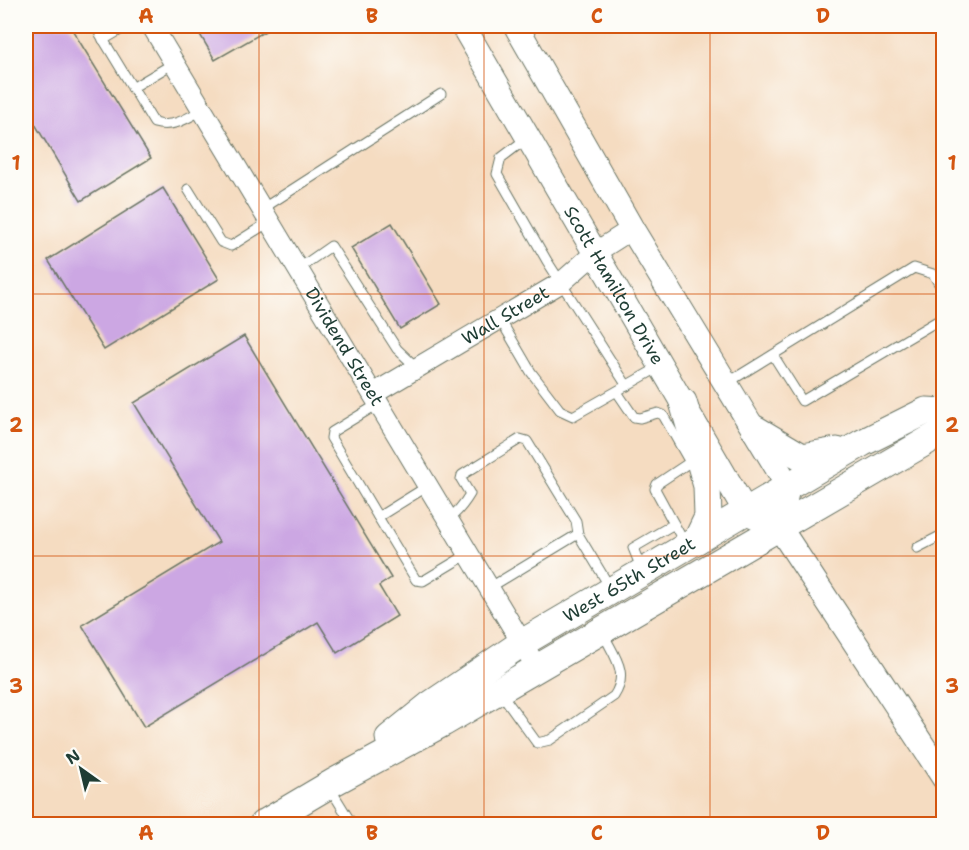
<svg xmlns="http://www.w3.org/2000/svg" width="969" height="850" font-family="'Shantell Sans',sans-serif">
  <style>
    .building { fill: #cca7e3 }
    .lines { fill: none; stroke-linecap: round; stroke-linejoin: round }
    .service-casing { stroke: #6a7565; stroke-width: 11 }
    .minor-casing { stroke: #6a7565; stroke-width: 22 }
    .tertiary-casing { stroke: #6a7565; stroke-width: 26 }
    .secondary-casing { stroke: #6a7565; stroke-width: 29 }
    .service { stroke: #fff; stroke-width: 9 }
    .minor { stroke: #fff; stroke-width: 20 }
    .tertiary { stroke: #fff; stroke-width: 24 }
    .secondary { stroke: #fff; stroke-width: 27 }
    .grid { fill: none; stroke: #d45610; stroke-width: 1.5; stroke-opacity: 0.55 }
    .labels { text-anchor: middle; dominant-baseline: central; stroke-width: 6; stroke-linejoin: round; paint-order: stroke }
    .street-label { font-size: 18px; fill: #1f3d34; stroke: #fdfcf7 }
    .neatline { fill: none; stroke: #d45610; stroke-width: 2 }
    .grid-label { font-size: 20px; text-anchor: middle; font-weight: bold; fill: #d45610 }
  </style>
  <rect width="100%" height="100%" fill="#fdfcf7"/>
  <filter id="ink" filterUnits="userSpaceOnUse"><feTurbulence type="fractalNoise" baseFrequency=".0167" numOctaves="2"/><feDisplacementMap in="SourceGraphic" scale="12" xChannelSelector="R" yChannelSelector="G"/><feConvolveMatrix kernelMatrix="1 2 1 2 8 2 1 2 1" color-interpolation-filters="sRGB"/></filter>
  <filter id="wash" filterUnits="userSpaceOnUse"><feTurbulence type="fractalNoise" baseFrequency=".008" numOctaves="4" result="noise"/><feDisplacementMap in="SourceGraphic" scale="24" xChannelSelector="R" yChannelSelector="G"/><feGaussianBlur stdDeviation="1.35" result="paint"/><feColorMatrix in="noise" values="0 0 0 0 0 0 0 0 0 0 0 0 0 0 0 0 0 1.4 0 .05"/><feComposite in="paint" operator="in"/></filter>
  <g filter="url(#wash)">
    <rect width="100%" height="100%" fill="#f5dcc1"/>
    <g id="blocks">
      <!-- building -->
      <g class="building">
        <polygon points="26,26 70,26 151,158 81,201 26,109"/>
        <polygon points="195,26 274,26 215,60"/>
        <polygon points="163,188 219,279 104,350 48,260"/>
        <polygon points="392,223 441,304 400,329 351,248"/>
        <polygon points="244,336 391,578 379,586 397,616 337,653 318,622 144,727 82,625 219,542 134,403"/>
      </g>
    </g>
  </g>
  <g filter="url(#ink)">
    <use href="#blocks" fill-opacity="0" stroke="#6a7565" stroke-width="1.5"/>
    <g class="lines">
      <defs>
        <g id="service">
          <path d="M95,26L154,123C173,128 186,119 202,110"/>
          <polyline points="103,40 127,26"/>
          <polyline points="132,88 174,63"/>
          <polyline points="526,139 501,158 497,174 547,261 627,386"/>
          <polyline points="188,189 221,242 231,246 269,222"/>
          <polyline points="262,209 441,94"/>
          <polyline points="298,269 331,246 397,349 417,368"/>
          <polyline points="500,319 531,372 560,410 573,416 661,366"/>
          <polyline points="773,355 802,401 944,317"/>
          <polyline points="727,383 914,268 933,274 944,292"/>
          <polyline points="617,392 634,417 640,418 658,413 663,415 688,459"/>
          <polyline points="378,404 332,432 331,438 378,517 428,486"/>
          <polyline points="378,517 416,580 423,581 468,554"/>
          <path d="M448,519C457,513 464,504 470,494L461,479L462,475L520,439L527,441L576,521L578,534L611,589"/>
          <polyline points="685,544 655,489 657,484 696,458"/>
          <polyline points="917,548 944,534"/>
          <polyline points="642,570 633,548 674,524"/>
          <polyline points="489,588 578,534"/>
          <path d="M501,693L537,743L550,740L614,696C630,672 613,655 603,633"/>
          <polyline points="330,788 352,824"/>
          <polyline points="943,824 944,824"/>
        </g>
        <g id="minor">
          <path id="s1" d="M152,26L537,668"/>
          <path id="s2" d="M373,394L562,282L596,252L632,229"/>
        </g>
        <g id="tertiary">
          <path id="s3" d="M463,26L746,512L779,527L944,778"/>
          <polyline points="516,26 632,229 788,486 779,527"/>
        </g>
        <g id="secondary">
          <polyline points="683,402 707,486 708,517 697,540"/>
          <polyline points="755,429 802,457 837,451"/>
          <path id="s4" d="M389,738L430,705L522,643L862,443L926,411L944,412"/>
          <polyline points="263,824 334,782 443,723 939,434 944,423"/>
        </g>
      </defs>
      <!-- service casing -->
      <use href="#service" class="service-casing"/>
      <!-- minor casing -->
      <use href="#minor" class="minor-casing"/>
      <!-- tertiary casing -->
      <use href="#tertiary" class="tertiary-casing"/>
      <!-- secondary casing -->
      <use href="#secondary" class="secondary-casing"/>
      <!-- service -->
      <use href="#service" class="service"/>
      <!-- minor -->
      <use href="#minor" class="minor"/>
      <!-- tertiary -->
      <use href="#tertiary" class="tertiary"/>
      <!-- secondary -->
      <use href="#secondary" class="secondary"/>
    </g>
  </g>
  <!-- grid -->
  <path class="grid" d="M259,26V824M484,26V824M710,26V824M26,294H944M26,556H944"/>
  <g class="labels">
    <!-- street labels -->
    <g class="street-label">
      <text stroke="none"><textPath href="#s3" startOffset="300">Scott Hamilton Drive</textPath></text>
      <text stroke="none"><textPath href="#s2" startOffset="154">Wall Street</textPath></text>
      <text stroke="none"><textPath href="#s1" startOffset="374">Dividend Street</textPath></text>
      <text stroke="none"><textPath href="#s4" startOffset="288">West 65th Street</textPath></text>
    </g>
  </g>
  <!-- margin -->
  <rect width="969" height="850" fill="none" stroke="#fdfcf7" stroke-width="66"/>
  <!-- north arrow -->
  <g transform="translate(81 769) rotate(326)" stroke="#fdfcf7" stroke-width="4.5" paint-order="stroke">
  <path d="M0-4.5L10 22L0 15L-10 22Z" fill="#1f3d34"/>
  <text y="-9" font-size="16" font-weight="bold" text-anchor="middle" fill="#1f3d34">N</text>
  </g>
  <rect x="33" y="33" width="903" height="784" class="neatline"/>
  <g class="grid-label">
    <text x="146" y="23">A</text>
    <text x="372" y="23">B</text>
    <text x="597" y="23">C</text>
    <text x="823" y="23">D</text>
    <text x="16" y="170">1</text>
    <text x="952" y="170">1</text>
    <text x="16" y="432">2</text>
    <text x="952" y="432">2</text>
    <text x="16" y="693">3</text>
    <text x="952" y="693">3</text>
    <text x="146" y="840">A</text>
    <text x="372" y="840">B</text>
    <text x="597" y="840">C</text>
    <text x="823" y="840">D</text>
  </g>
</svg>
